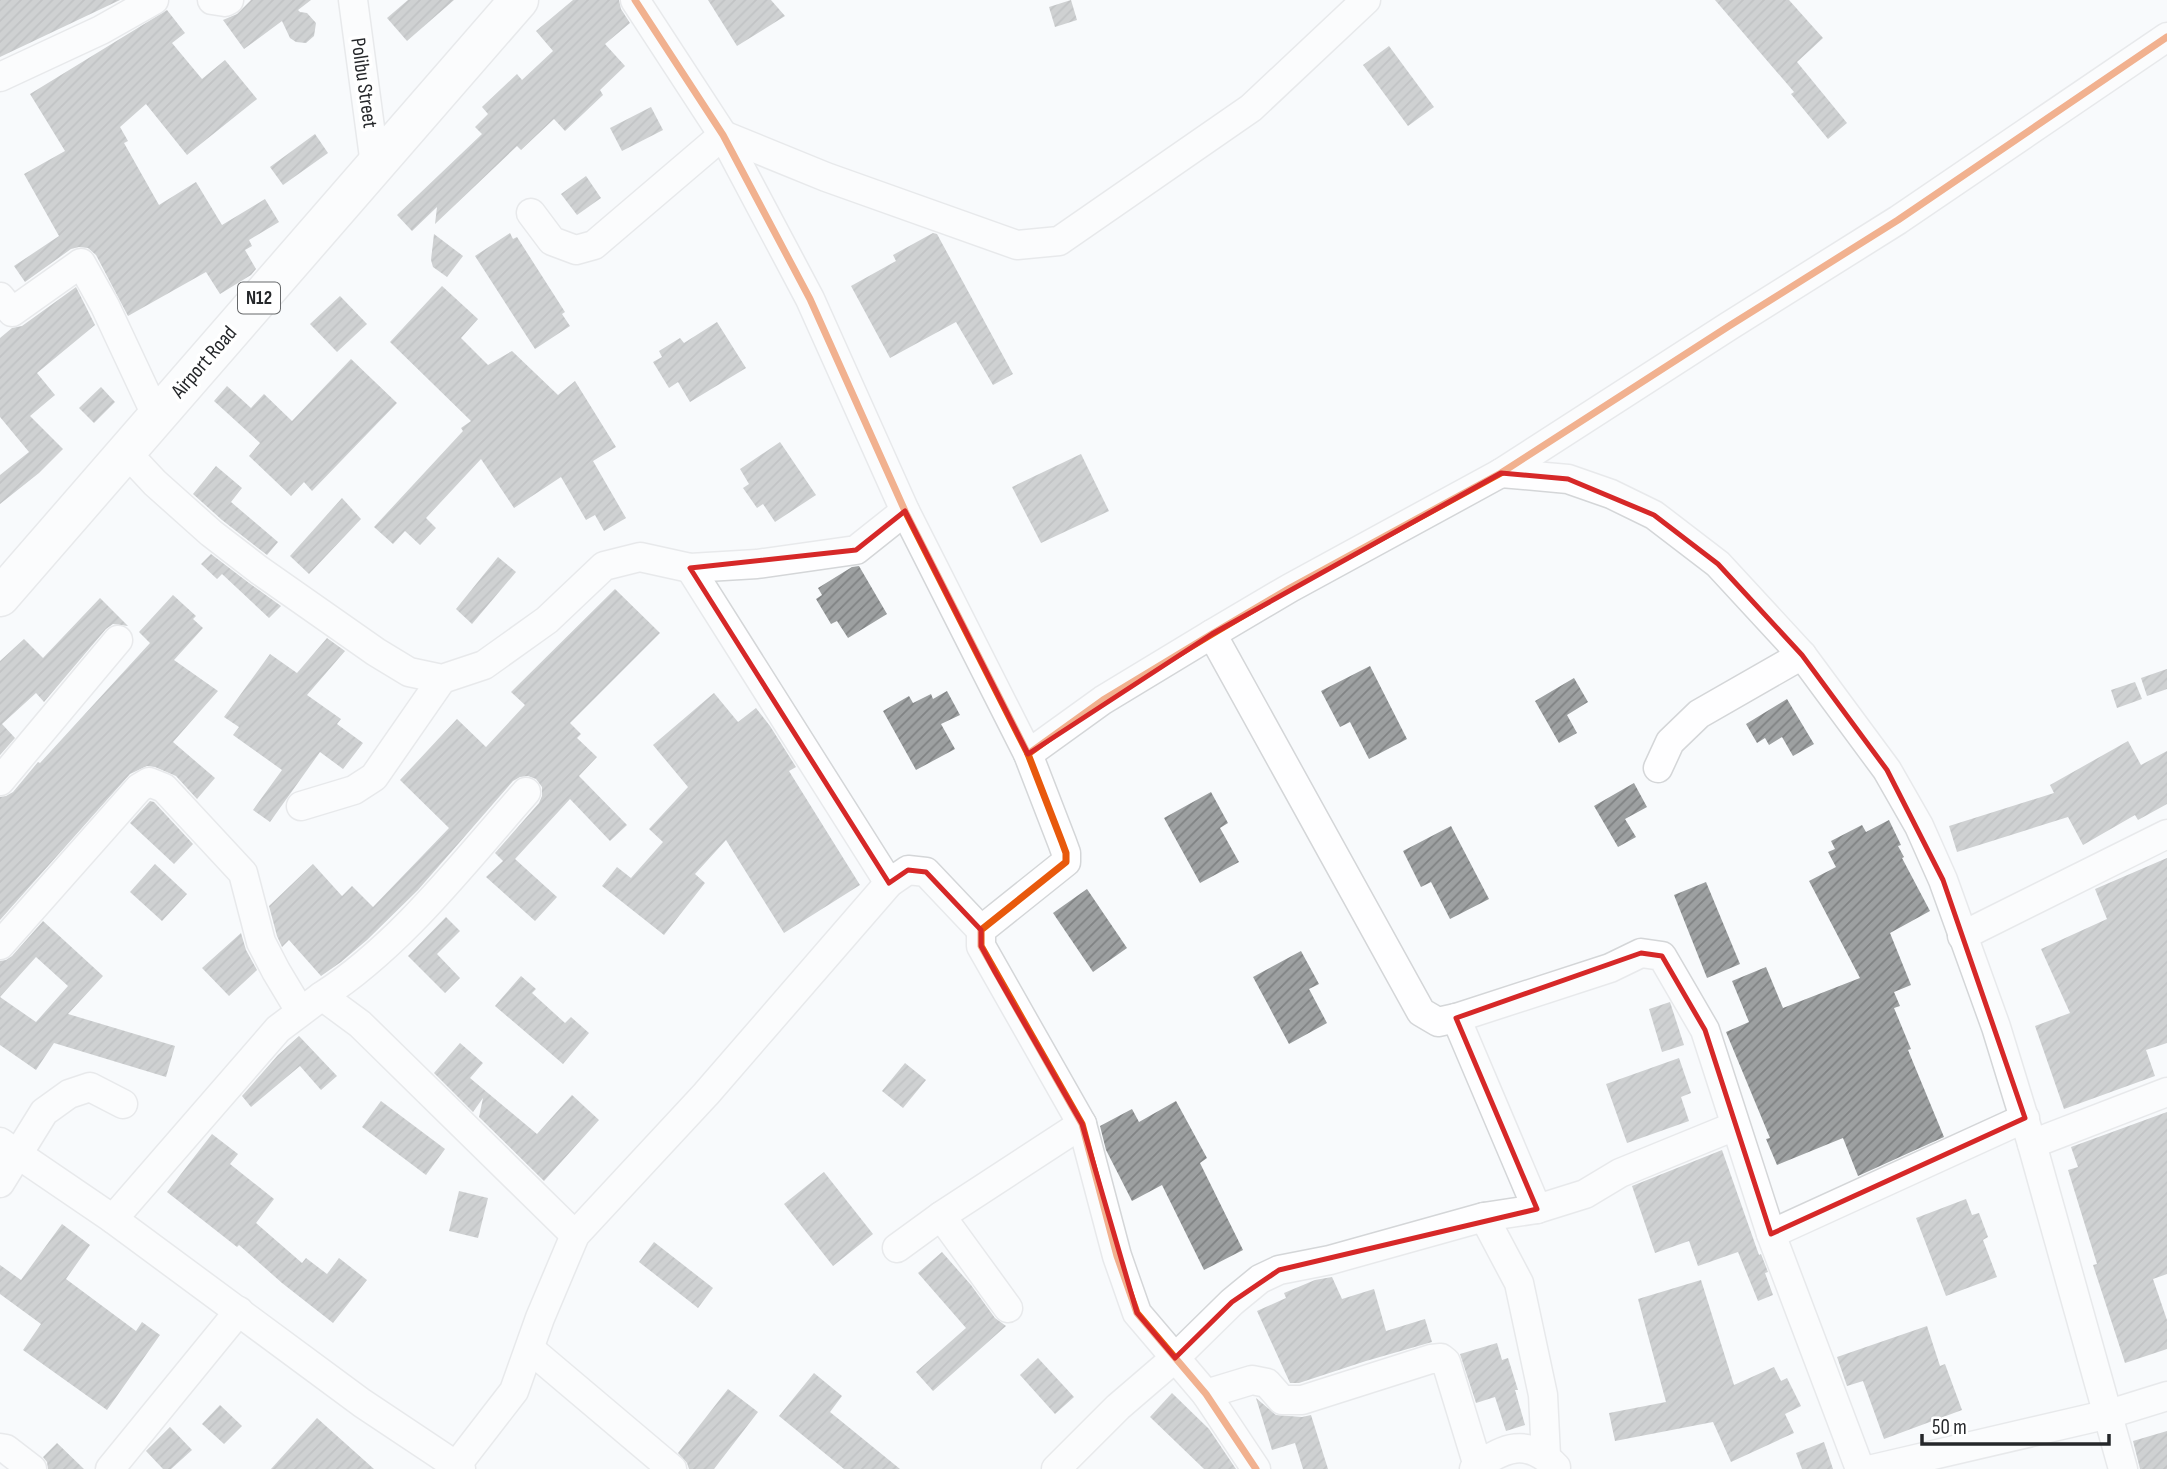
<svg xmlns="http://www.w3.org/2000/svg" width="2167" height="1469" font-family="'Sofia Sans Condensed',sans-serif">
  <style>
    .building { fill: url(#building-hatch); fill-rule: evenodd }
    .lines { fill: none; stroke-linecap: round; stroke-linejoin: round }
    .minor-casing { stroke: #d4d6d8; stroke-width: 31 }
    .highway-casing { stroke: #d4d6d8; stroke-width: 41 }
    .minor { stroke: #fefeff; stroke-width: 28 }
    .highway { stroke: #fefeff; stroke-width: 38 }
    .cycleway-casing { stroke: #fff; stroke-width: 11 }
    .cycleway { stroke: #e8590c; stroke-width: 7 }
    .marked { fill: none; stroke: #d62828; stroke-width: 5; stroke-linejoin: round }
    .labels { text-anchor: middle; dominant-baseline: central; stroke-width: 7; stroke-linejoin: round; paint-order: stroke }
    .shield { fill: #fff; stroke: #66686a; stroke-width: 2 }
    .shield-label { font-size: 19px; font-weight: bold; fill: #25272a }
    .street-label { font-size: 21px; fill: #25272a; stroke: #fff }
  </style>
  <defs>
    <pattern id="building-hatch" width="6" height="6" patternUnits="userSpaceOnUse" patternTransform="scale(1.75)"><rect width="6" height="6" fill="#9da0a1"/><path d="M-1 1l2-2M0 6l6-6M5 7l2-2" fill="none" stroke="#808283"/></pattern>
  </defs>
  <rect width="100%" height="100%" fill="#f8fafc"/>
  <!-- building -->
  <g class="building">
    <polygon points="0,0 120,0 0,57"/>
    <polygon points="251,0 311,0 298,10 300,12 307,13 316,23 314,36 306,43 296,42 290,38 282,21 244,49 223,20 237,14"/>
    <polygon points="408,0 454,0 407,41 387,18"/>
    <polygon points="573,0 619,0 621,9 630,23 605,44 625,66 600,90 603,95 565,131 554,119 521,150 517,146 435,224 437,207 412,231 397,215 482,134 475,127 488,114 482,107 517,74 522,80 553,51 536,31"/>
    <polygon points="708,0 771,0 785,16 737,46"/>
    <polygon points="1071,0 1077,20 1055,27 1049,7"/>
    <polygon points="1715,0 1789,0 1823,38 1797,62 1847,123 1828,139 1791,94 1794,92"/>
    <polygon points="167,10 185,33 172,43 202,79 225,60 257,99 187,155 146,104 120,127 128,141 124,143 159,205 196,182 222,225 265,199 279,222 249,240 252,246 245,250 256,269 251,275 220,294 206,272 128,316 96,255 88,248 79,247 71,249 25,282 14,266 59,236 24,174 65,151 30,94"/>
    <polygon points="1389,46 1434,107 1408,126 1363,65"/>
    <polygon points="651,107 663,130 622,151 610,128"/>
    <polygon points="315,134 328,153 283,185 270,167"/>
    <polygon points="586,176 601,198 577,215 561,194"/>
    <polygon points="510,233 513,239 517,237 565,312 562,314 570,326 535,349 475,256"/>
    <polygon points="933,233 937,234 1013,374 993,385 956,322 890,358 851,286 896,261 893,255"/>
    <polygon points="434,234 463,256 447,277 433,267 431,260"/>
    <polygon points="442,286 478,319 461,338 488,365 512,351 558,395 575,381 616,447 593,461 626,518 604,531 595,515 586,520 561,477 514,508 481,459 426,518 436,528 420,545 405,531 393,544 374,527 463,431 461,428 471,421 390,342"/>
    <polygon points="76,287 95,325 37,373 55,395 30,416 63,449 39,473 0,504 0,475 29,452 0,417 0,338 12,328 22,326"/>
    <polygon points="340,296 367,324 337,352 310,324"/>
    <polygon points="717,322 746,368 690,402 678,382 669,388 653,362 662,357 659,351 680,338 684,343"/>
    <polygon points="351,359 397,403 312,491 304,482 291,496 249,456 260,443 214,401 227,386 251,408 264,394 292,421"/>
    <polygon points="101,387 115,402 94,423 79,408"/>
    <polygon points="780,442 816,495 775,522 763,504 757,508 743,488 749,484 740,469"/>
    <polygon points="1081,454 1109,511 1041,543 1012,487"/>
    <polygon points="216,466 242,488 231,502 278,542 267,555 222,520 193,494"/>
    <polygon points="342,498 361,519 309,574 290,556"/>
    <polygon points="211,554 249,583 281,606 269,618 222,574 217,579 201,564"/>
    <polygon points="498,557 516,572 472,624 456,609"/>
    <polygon points="859,566 887,614 848,638 837,621 831,624 816,599 822,595 818,588 852,567"/>
    <polygon points="615,589 660,633 570,723 581,734 577,738 597,757 579,776 627,825 610,841 570,799 515,859 557,897 535,921 486,877 503,861 495,853 539,803 542,796 542,787 536,779 528,776 520,777 513,781 418,890 367,940 341,962 321,976 289,940 282,947 277,936 269,906 313,864 342,896 352,886 373,907 449,828 400,780 457,719 486,747 525,705 511,692"/>
    <polygon points="173,595 196,616 193,619 203,628 174,660 218,691 173,742 215,778 197,799 176,776 155,767 147,766 130,774 0,920 0,797 6,796 13,792 38,762 40,763 150,643 139,632"/>
    <polygon points="100,598 128,626 113,624 106,629 44,702 36,693 2,724 15,738 0,755 0,661 24,639 43,658"/>
    <polygon points="327,638 345,651 307,695 341,719 337,724 363,743 343,769 320,752 270,822 253,810 282,770 233,735 239,727 224,717 270,654 297,673"/>
    <polygon points="1370,666 1407,739 1369,759 1350,722 1340,727 1321,691"/>
    <polygon points="2167,669 2167,689 2147,696 2141,678"/>
    <polygon points="1574,678 1588,702 1567,715 1577,733 1559,743 1535,701"/>
    <polygon points="2135,682 2142,699 2117,708 2111,690"/>
    <polygon points="947,691 960,715 941,724 955,749 916,770 883,711 909,696 913,703 931,694 933,699"/>
    <polygon points="714,693 738,722 756,708 770,726 796,767 789,771 860,885 784,933 726,840 695,874 705,883 664,935 602,886 617,867 631,878 663,842 649,829 688,787 653,745"/>
    <polygon points="1787,699 1814,744 1793,756 1782,737 1769,745 1765,738 1757,743 1746,724"/>
    <polygon points="2128,741 2141,765 2167,751 2167,804 2138,820 2135,815 2083,845 2068,817 1957,852 1949,826 2054,793 2050,785"/>
    <polygon points="1634,783 1647,807 1625,819 1636,837 1618,847 1594,806"/>
    <polygon points="1211,792 1228,823 1220,828 1239,862 1200,883 1164,818"/>
    <polygon points="150,801 154,802 193,844 174,864 130,823"/>
    <polygon points="1889,820 1901,845 1898,846 1904,857 1902,858 1930,911 1890,933 1911,985 1894,992 1900,1006 1894,1008 1911,1049 1908,1050 1944,1137 1858,1176 1843,1138 1777,1165 1766,1139 1770,1138 1726,1032 1749,1022 1732,981 1766,967 1783,1008 1860,978 1809,881 1836,867 1828,852 1835,849 1831,841 1862,825 1866,832"/>
    <polygon points="1451,826 1489,899 1450,919 1431,882 1421,887 1403,851"/>
    <polygon points="2167,858 2167,1043 2146,1050 2155,1076 2064,1109 2035,1026 2070,1013 2041,949 2107,919 2095,889"/>
    <polygon points="155,864 187,894 162,921 130,892"/>
    <polygon points="1706,882 1740,964 1707,978 1674,895"/>
    <polygon points="1087,889 1127,948 1093,972 1053,913"/>
    <polygon points="446,917 460,931 437,954 460,978 445,993 408,956"/>
    <path d="M43,921L103,976L68,1014L175,1046L166,1077L54,1043L36,1070L0,1045V961L6,960L12,956ZM36,957L68,986L36,1022L0,997Z"/>
    <polygon points="241,933 246,950 257,970 229,996 202,968"/>
    <polygon points="1301,951 1319,984 1309,989 1327,1023 1289,1044 1253,977"/>
    <polygon points="521,976 536,989 532,993 565,1023 571,1017 589,1033 563,1064 495,1006"/>
    <polygon points="1670,1002 1684,1045 1662,1052 1649,1009"/>
    <polygon points="299,1036 337,1076 321,1090 300,1066 251,1107 242,1096 278,1055"/>
    <polygon points="460,1043 483,1063 470,1078 537,1134 572,1095 599,1120 544,1181 479,1117 483,1098 473,1112 434,1073"/>
    <polygon points="1679,1058 1691,1093 1681,1097 1689,1121 1627,1143 1606,1084"/>
    <polygon points="905,1063 926,1080 903,1108 882,1091"/>
    <polygon points="381,1101 445,1149 426,1175 362,1127"/>
    <polygon points="1176,1101 1207,1158 1200,1163 1243,1250 1204,1270 1162,1185 1132,1201 1106,1150 1100,1126 1132,1109 1139,1122"/>
    <polygon points="2167,1112 2167,1274 2153,1279 2167,1320 2167,1349 2125,1363 2093,1265 2097,1264 2068,1170 2078,1167 2071,1147"/>
    <polygon points="212,1134 238,1154 230,1164 274,1199 256,1223 302,1263 306,1258 327,1274 339,1258 367,1280 333,1323 282,1283 239,1245 237,1247 167,1192"/>
    <polygon points="1722,1150 1759,1255 1761,1254 1768,1272 1765,1273 1773,1295 1758,1301 1738,1252 1698,1266 1689,1241 1655,1253 1632,1186"/>
    <polygon points="824,1172 873,1234 833,1266 784,1204"/>
    <polygon points="459,1191 488,1198 478,1238 449,1231"/>
    <polygon points="1966,1199 1972,1215 1979,1213 1988,1237 1983,1240 1997,1277 1946,1296 1916,1218"/>
    <polygon points="62,1224 90,1245 66,1279 136,1331 142,1322 160,1335 107,1410 23,1350 41,1324 0,1294 0,1265 21,1280"/>
    <polygon points="654,1242 713,1288 698,1308 639,1262"/>
    <polygon points="942,1252 971,1285 995,1318 1006,1326 933,1391 916,1372 966,1328 918,1273"/>
    <polygon points="1332,1277 1342,1299 1374,1289 1386,1331 1425,1319 1432,1342 1366,1361 1299,1383 1290,1383 1257,1311 1286,1298 1284,1293 1315,1280"/>
    <polygon points="1701,1280 1734,1385 1774,1367 1781,1381 1787,1378 1801,1406 1785,1414 1794,1433 1731,1462 1713,1422 1615,1441 1609,1413 1666,1402 1638,1299"/>
    <polygon points="1927,1326 1940,1366 1945,1364 1962,1410 1884,1439 1863,1381 1847,1386 1837,1357"/>
    <polygon points="1497,1343 1502,1360 1508,1358 1518,1390 1515,1390 1525,1425 1506,1431 1495,1397 1476,1403 1460,1354"/>
    <polygon points="1038,1358 1074,1397 1055,1414 1020,1375"/>
    <polygon points="814,1373 842,1396 830,1412 900,1469 844,1469 779,1416"/>
    <polygon points="728,1389 758,1412 714,1469 689,1469 687,1463 678,1453"/>
    <polygon points="1172,1393 1209,1429 1236,1469 1204,1469 1150,1417"/>
    <polygon points="1256,1398 1276,1415 1302,1417 1311,1415 1328,1469 1303,1469 1295,1443 1272,1450"/>
    <polygon points="220,1405 242,1426 224,1444 202,1424"/>
    <polygon points="317,1418 374,1469 271,1469"/>
    <polygon points="170,1427 192,1450 171,1469 163,1469 146,1451"/>
    <polygon points="2167,1431 2167,1469 2140,1469 2133,1441"/>
    <polygon points="1824,1442 1833,1469 1802,1469 1796,1453"/>
    <polygon points="57,1443 84,1469 48,1469 47,1462 43,1457"/>
  </g>
  <g class="lines">
    <defs>
      <g id="minor">
        <polyline points="212,0 225,2 229,0"/>
        <polyline points="353,0 375,165"/>
        <polyline points="635,0 723,135 810,299 905,511 1028,754 1062,842 1066,853 1066,862 981,930 981,946 1082,1124 1117,1256 1137,1313 1206,1394 1256,1469"/>
        <polyline points="0,77 101,30 154,0"/>
        <polyline points="531,213 552,241 576,250 594,245 723,135 826,177 1017,245 1059,241 1251,108 1366,0"/>
        <polyline points="0,297 12,312 81,263 105,306 157,417"/>
        <polyline points="126,452 155,483 211,533 259,570 376,652 409,672 442,679 484,665 547,620 604,566 640,557 690,568 757,564 856,550 905,511"/>
        <polyline points="1501,473 1568,479 1611,494 1654,515 1718,564 1802,655 1887,770 1919,826 1943,880 1996,1027 2032,1144 2123,1469"/>
        <polyline points="690,568 889,883"/>
        <polyline points="1212,634 1421,1012 1438,1022 1456,1018 1610,968 1641,953 1662,956 1705,1030 1771,1234 1860,1469"/>
        <polyline points="1028,754 1103,700 1212,634 1290,588 1501,473 1729,326 1898,220 2167,37"/>
        <polyline points="1658,768 1670,742 1699,714 1802,655"/>
        <polyline points="0,781 118,640"/>
        <polyline points="301,806 354,790 374,777 442,679"/>
        <polyline points="1962,936 2167,834"/>
        <polyline points="0,945 139,788 149,782 164,788 243,873 261,942 276,971 300,1011"/>
        <path d="M322,996C401,945 464,862 526,792"/>
        <polyline points="1456,1018 1537,1209"/>
        <polyline points="0,1142 113,1219 362,1403 461,1469"/>
        <polyline points="2032,1144 2167,1092"/>
        <polyline points="0,1183 44,1112 69,1094 90,1087 123,1104"/>
        <polyline points="941,1216 1008,1308"/>
        <polyline points="1484,1217 1519,1283 1543,1395 1546,1456"/>
        <polyline points="113,1219 278,1029 322,996 360,1024 575,1235"/>
        <polyline points="1771,1234 2025,1118"/>
        <polyline points="897,1248 941,1216 1082,1124"/>
        <polyline points="530,1349 672,1469"/>
        <polyline points="1206,1394 1252,1380 1267,1383 1282,1400 1302,1400 1431,1359 1441,1358 1446,1362 1478,1466"/>
        <polyline points="0,1448 6,1449 32,1469"/>
        <polyline points="456,1466 514,1391 540,1318 575,1235 706,1094 889,883 908,870 926,872 981,930"/>
        <polyline points="110,1469 239,1311"/>
        <polyline points="1056,1469 1118,1407 1175,1358 1232,1302 1260,1279 1279,1270 1330,1260 1484,1217 1537,1209 1585,1194 1620,1173 1735,1126"/>
        <path d="M1474,1469C1503,1447 1528,1437 1556,1467"/>
        <polyline points="1873,1469 2109,1414 2167,1396"/>
      </g>
      <polyline id="highway" points="0,597 519,0"/>
    </defs>
    <!-- minor casing -->
    <use href="#minor" class="minor-casing"/>
    <!-- highway casing -->
    <use href="#highway" class="highway-casing"/>
    <!-- minor -->
    <use href="#minor" class="minor"/>
    <!-- highway -->
    <use href="#highway" class="highway"/>
    <defs>
      <g id="cycleway">
        <polyline points="635,0 723,135 810,299 905,511 1028,754 1062,842 1066,853 1066,862 981,930 981,946 1082,1124 1117,1256 1137,1313 1206,1394 1256,1469"/>
        <polyline points="1028,754 1103,700 1212,634 1290,588 1501,473 1729,326 1898,220 2167,37"/>
      </g>
    </defs>
    <!-- cycleway casing -->
    <use href="#cycleway" class="cycleway-casing"/>
    <!-- cycleway -->
    <use href="#cycleway" class="cycleway"/>
  </g>
  <!-- marked area -->
  <path d="M0 0H2167V1469H0ZM1501,473L1568,479L1654,515L1718,564L1802,655L1887,770L1943,880L2025,1118L1771,1234L1705,1030L1662,956L1641,953L1456,1018L1537,1209L1279,1270L1232,1302L1175,1358L1137,1313L1082,1124L995,972L981,946V930L926,872L908,870L889,883L690,568L856,550L905,511L1028,754L1212,634Z" fill="#f8fafc" fill-opacity=".55" fill-rule="evenodd"/>
  <path class="marked" d="M1501,473L1568,479L1654,515L1718,564L1802,655L1887,770L1943,880L2025,1118L1771,1234L1705,1030L1662,956L1641,953L1456,1018L1537,1209L1279,1270L1232,1302L1175,1358L1137,1313L1082,1124L995,972L981,946V930L926,872L908,870L889,883L690,568L856,550L905,511L1028,754L1212,634Z"/>
  <g class="labels">
    <!-- shield labels -->
    <rect class="shield" x="238" y="282.5" width="42" height="31" rx="5"/>
    <g class="shield-label">
      <text x="259" y="298">N12</text>
    </g>
    <!-- street labels -->
    <g class="street-label">
      <text transform="translate(364 83) rotate(82)">Polibu Street</text>
      <text transform="translate(204 362) rotate(-49)">Airport Road</text>
    </g>
  </g>
  <!-- scale -->
  <path d="M1922 1434v10h187v-10" fill="none" stroke="#25272a" stroke-width="3.5"/>
  <text x="1932" y="1434" font-size="21" fill="#25272a" stroke="#ffffff" stroke-width="5" paint-order="stroke">50 m</text>
</svg>
